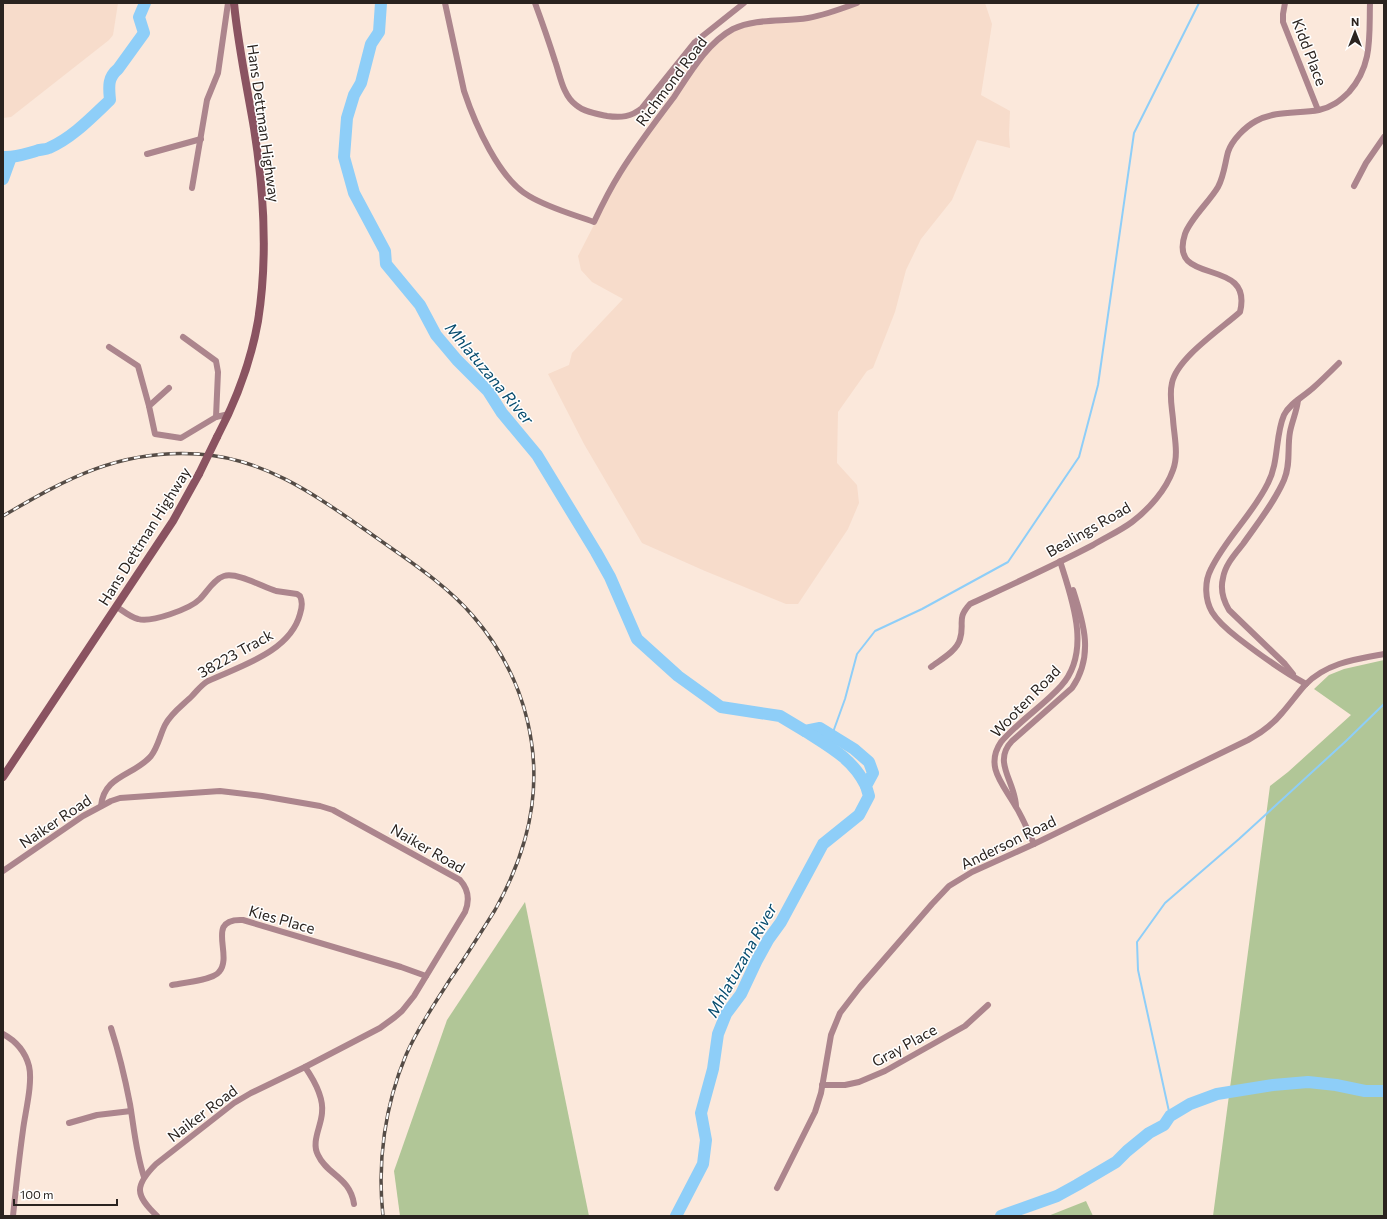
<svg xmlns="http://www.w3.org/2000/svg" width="1387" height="1219" font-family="Commissioner,sans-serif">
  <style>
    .built { fill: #f7dccb }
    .green { fill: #b1c697 }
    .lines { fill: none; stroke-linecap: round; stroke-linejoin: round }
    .stream { stroke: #8ecef8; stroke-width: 2 }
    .river { stroke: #8ecef8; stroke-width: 12 }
    .street { stroke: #ac858d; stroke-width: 6 }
    .secondary { stroke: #8a5361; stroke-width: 8 }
    .rail-casing { stroke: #554c46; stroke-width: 3.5 }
    .rail { stroke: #fff; stroke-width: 2; stroke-dasharray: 6; stroke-linecap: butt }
    .secondary-bridge { stroke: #8a5361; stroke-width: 8 }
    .labels { text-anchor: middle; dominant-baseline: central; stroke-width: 3; stroke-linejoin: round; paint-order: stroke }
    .street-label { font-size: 15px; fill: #2a231f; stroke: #fff }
    .water-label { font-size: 16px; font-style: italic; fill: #074c6e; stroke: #fff }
  </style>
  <rect width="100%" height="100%" fill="#fbe8db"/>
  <!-- built -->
  <g class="built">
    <polygon points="3,3 118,3 113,35 109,40 11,117 3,118"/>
    <polygon points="863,3 985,3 992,24 981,95 1010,111 1009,134 1010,148 977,140 952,200 921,239 906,270 895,312 873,368 867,371 838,412 837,463 857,485 859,503 848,529 798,604 786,604 705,571 642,543 584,444 548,374 569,365 572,353 623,299 592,282 581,270 578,256 614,186 692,70 722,37 746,26 826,15"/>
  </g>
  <!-- green -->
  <g class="green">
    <polygon points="1384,660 1384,1216 1213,1216 1270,786 1288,772 1351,715 1314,689 1329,675 1344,669"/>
    <polygon points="525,902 589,1216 400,1216 394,1171 447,1020"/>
    <polygon points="1086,1201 1093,1216 1048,1216"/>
  </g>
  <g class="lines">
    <!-- stream -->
    <g class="stream">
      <polyline points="832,735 845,699 857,654 875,631 922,609 1008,562 1079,457 1098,385 1134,133 1199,3"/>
      <polyline points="1170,1116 1138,970 1137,942 1165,903 1239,839 1346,741 1384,704"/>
    </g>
    <!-- river -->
    <g class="river">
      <polyline points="381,3 379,32 371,44 361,83 354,95 347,118 344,157 354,193 385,251 386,264 420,305 436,335 457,360 488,391 502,413 537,455 596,552 610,577 637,639 678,676 721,707 780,716 805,731 820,728 854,749 869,762 873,773 866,786 869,796 859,815 823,844 781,922 768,940 757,960 741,994 726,1014 718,1034 713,1069 701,1113 706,1140 703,1164 676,1216"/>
      <path d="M3,157C15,158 25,154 36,151C40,149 45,150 49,148C72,138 91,118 110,100C109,88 107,78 118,69L144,33L139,17L145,3"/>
      <polyline points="3,179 11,157"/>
      <path d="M805,731C830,747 853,759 866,786"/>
      <polyline points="1001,1216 1057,1196 1077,1185 1116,1162 1127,1151 1149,1133 1164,1125 1170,1116 1190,1104 1217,1094 1273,1085 1308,1082 1336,1085 1365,1091 1384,1091"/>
    </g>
    <!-- street -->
    <g class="street">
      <path d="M445,3L464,91C475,124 499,179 529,196C549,208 572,214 594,222C602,205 610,189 620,173C636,147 655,122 674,97C690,73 707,43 733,29C756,18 783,22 808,18C825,15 841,9 857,3"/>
      <path d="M535,3C542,22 549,42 555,61C560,75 563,96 576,105C584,112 597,114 607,116C621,118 631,117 642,108L695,42L744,3"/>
      <polyline points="1285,3 1283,14 1283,22 1318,110"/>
      <polyline points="147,154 201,139"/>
      <polyline points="1354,186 1366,163 1384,137"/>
      <polyline points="192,188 207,100 218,73 228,3"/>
      <polyline points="183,337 216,361 218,372 216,417 229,414"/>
      <polyline points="109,347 138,366 149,406"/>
      <polyline points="169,388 149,406 155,434 181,438 216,417"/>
      <path d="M931,667C940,660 957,651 960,639C965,623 956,619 970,604C1011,585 1053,566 1093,545C1106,537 1120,531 1132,522C1149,509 1166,490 1173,470C1179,454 1174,436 1173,419C1172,408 1169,395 1172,383C1177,358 1221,329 1240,312C1254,255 1167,288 1185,234C1190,219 1210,201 1218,187C1224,176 1225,163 1228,152C1232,140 1245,127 1256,121C1276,110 1298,114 1319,110C1332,107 1340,101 1349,92C1373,65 1369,36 1370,3"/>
      <path d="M1293,674L1285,664L1229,610C1223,600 1220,590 1223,578C1225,565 1235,554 1243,544C1257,524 1274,503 1284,480C1291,464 1287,448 1290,432C1292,421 1297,411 1298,400"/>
      <path d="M1306,684C1282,671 1260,655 1238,638C1229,631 1218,622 1212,612C1205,600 1204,582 1211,569C1226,538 1253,514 1268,483C1279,462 1275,436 1284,415C1290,403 1303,397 1313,388C1322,380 1330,372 1339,363"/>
      <path d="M101,806C104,775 134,776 151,756C158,747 160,735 165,725C171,713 183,705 192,696C198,690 201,685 208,681C240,666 290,652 300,614C302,608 303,602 300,596L297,594C290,593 283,592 276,591C263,587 237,572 224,576C214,579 207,592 200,599C190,609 151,623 138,619C130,617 123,611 117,607"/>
      <path d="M1016,806C1015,781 992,762 1012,741L1072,688C1094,656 1084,624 1073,590"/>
      <path d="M1034,844C1028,831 1023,818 1016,807C1004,785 984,767 1001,742C1019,721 1043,706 1061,686C1092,652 1072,599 1060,561"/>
      <path d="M3,871L83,816L111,801L120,798L220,791L262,796L320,806L333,810L460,880C469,890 470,900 465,912L414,996L402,1011L395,1017L380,1028L305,1067L251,1093L234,1103L156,1164C134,1186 135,1195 157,1216"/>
      <path d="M172,985C183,983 213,980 219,972C234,955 204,918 243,920L401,967L426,976"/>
      <path d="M111,1028C119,1053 125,1078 130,1104C134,1128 136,1153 144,1177"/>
      <path d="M3,1034C16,1041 25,1051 29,1066C33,1083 25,1113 23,1130C19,1159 16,1187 13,1216"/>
      <path d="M305,1067C314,1080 324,1097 322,1113C321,1127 311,1142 318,1155C327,1175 350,1177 354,1204"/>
      <polyline points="822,1085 845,1085 859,1082 885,1071 965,1026 988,1005"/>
      <polyline points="69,1123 97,1115 131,1111"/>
      <path d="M777,1188L815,1112L821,1093L831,1035L840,1013L860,987L932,904L949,886L972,872L1034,844L1248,740C1261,733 1273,724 1282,713C1290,704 1297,694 1305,685C1326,663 1356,659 1384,654"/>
    </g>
    <!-- secondary -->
    <g class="secondary">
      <path d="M217,437C236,401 251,361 258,321C268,258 264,191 254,128C247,87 238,45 234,3"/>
      <polyline points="3,777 173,521 199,474"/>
    </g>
    <defs>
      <path id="rail" d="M3,516C67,478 121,449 198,454C264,458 315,495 367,531C403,557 444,582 473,616C527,678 547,760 525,839C518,864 508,887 495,910C480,934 465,958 449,981C434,1005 417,1029 406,1055C385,1105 377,1162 383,1216"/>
    </defs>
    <!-- rail casing -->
    <use href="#rail" class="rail-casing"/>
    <!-- rail -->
    <use href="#rail" class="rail"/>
    <!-- secondary-bridge -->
    <polyline class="secondary-bridge" points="199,474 217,437"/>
  </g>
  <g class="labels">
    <!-- street labels -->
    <g class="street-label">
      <text transform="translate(1310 52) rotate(69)">Kidd Place</text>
      <text transform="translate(671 81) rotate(-53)">Richmond Road</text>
      <text transform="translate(264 123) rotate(82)">Hans Dettman Highway</text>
      <text transform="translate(1088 529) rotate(-30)">Bealings Road</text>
      <text transform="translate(144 536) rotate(-58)">Hans Dettman Highway</text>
      <text transform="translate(235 653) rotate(-29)">38223 Track</text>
      <text transform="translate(1025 701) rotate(-46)">Wooten Road</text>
      <text transform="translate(55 821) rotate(-34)">Naiker Road</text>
      <text transform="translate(1008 842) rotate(-26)">Anderson Road</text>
      <text transform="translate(428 848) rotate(30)">Naiker Road</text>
      <text transform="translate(282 919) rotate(16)">Kies Place</text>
      <text transform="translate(904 1045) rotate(-29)">Gray Place</text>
      <text transform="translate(202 1113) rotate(-37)">Naiker Road</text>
    </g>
    <!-- water labels -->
    <g class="water-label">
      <text transform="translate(490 373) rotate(50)">Mhlatuzana River</text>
      <text transform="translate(741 960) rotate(-61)">Mhlatuzana River</text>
    </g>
  </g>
  <!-- border -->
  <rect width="1387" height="1219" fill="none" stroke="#2a231f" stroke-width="8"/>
  <!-- north arrow -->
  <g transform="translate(1355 32)" stroke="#ffffff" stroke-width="3" paint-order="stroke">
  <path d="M0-3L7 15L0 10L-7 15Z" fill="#2a231f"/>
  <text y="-6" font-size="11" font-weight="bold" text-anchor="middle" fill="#2a231f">N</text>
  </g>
  <!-- scale -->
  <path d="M14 1199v6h103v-6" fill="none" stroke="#2a231f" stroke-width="2"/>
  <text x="20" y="1199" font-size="12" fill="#2a231f" stroke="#ffffff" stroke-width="3" paint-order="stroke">100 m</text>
</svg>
